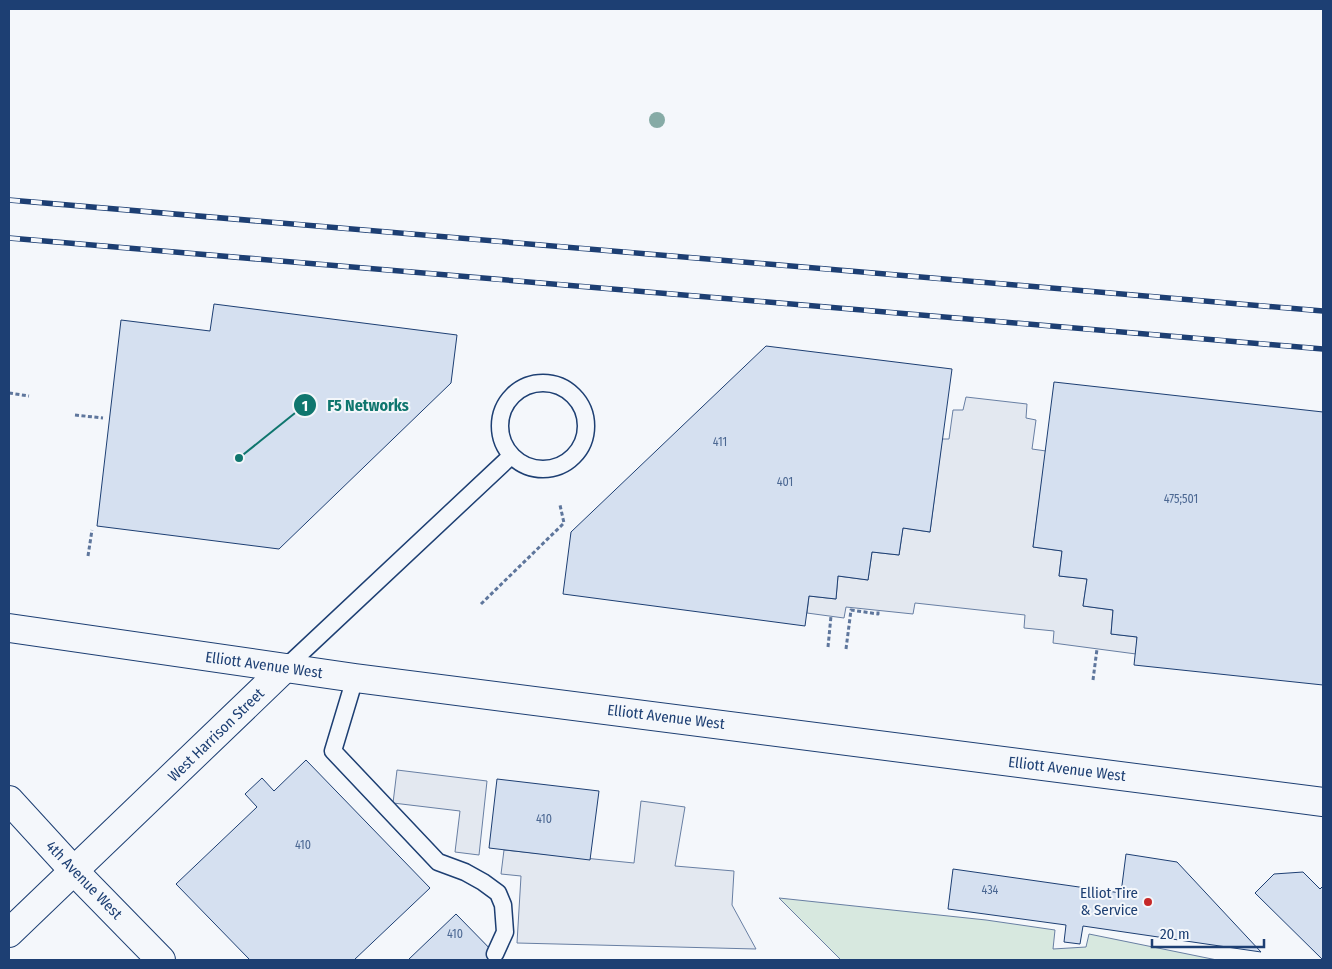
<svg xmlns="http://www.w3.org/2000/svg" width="1332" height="969" font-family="'Fira Sans Condensed',sans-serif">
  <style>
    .green { fill: #d7e8df; stroke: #687fa3 }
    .parking { fill: #e3e8f0; stroke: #687fa3 }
    .building { fill: #d5e0f0; stroke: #1d3f73 }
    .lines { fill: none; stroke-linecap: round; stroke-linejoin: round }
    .lane-casing { stroke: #1d3f73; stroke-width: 19 }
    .street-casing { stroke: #1d3f73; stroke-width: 30 }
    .primary-casing { stroke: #1d3f73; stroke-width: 30 }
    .path { stroke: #5e769c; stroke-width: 3; stroke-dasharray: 4 2.5; stroke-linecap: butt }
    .lane { stroke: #f4f7fb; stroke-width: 16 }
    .street { stroke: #f4f7fb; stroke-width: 28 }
    .primary { stroke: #f4f7fb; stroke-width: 28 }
    .rail-casing { stroke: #1d3f73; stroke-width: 5.5 }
    .rail { stroke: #f4f7fb; stroke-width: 4; stroke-dasharray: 11; stroke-linecap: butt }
    .tree { fill: #86aba6 }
    .poi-dot { fill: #c62828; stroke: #f4f7fb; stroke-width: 2 }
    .labels { text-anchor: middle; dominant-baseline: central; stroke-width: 4; stroke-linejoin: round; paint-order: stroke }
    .number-label { font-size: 12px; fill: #4b6792 }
    .street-label { font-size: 15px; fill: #1d3f73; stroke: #f4f7fb }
    .poi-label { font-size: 15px; fill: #1d3f73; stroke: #f4f7fb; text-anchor: end }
    .leader { fill: none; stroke: #0f766e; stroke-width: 2 }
    .callout-dot { fill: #0f766e; stroke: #f4f7fb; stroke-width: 2 }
    .mark-label { font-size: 15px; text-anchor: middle; font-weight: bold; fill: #fff }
    .callout-label { font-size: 16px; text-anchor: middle; font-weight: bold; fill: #0f766e; stroke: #f4f7fb; stroke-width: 4; stroke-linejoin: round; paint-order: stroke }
  </style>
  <rect width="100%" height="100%" fill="#f4f7fb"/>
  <!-- green -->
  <polygon class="green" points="779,898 986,920 1055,930 1053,949 1086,947 1089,934 1217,960 841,960"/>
  <!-- parking -->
  <g class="parking">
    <polygon points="966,397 1027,404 1026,418 1036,420 1032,449 1046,451 1033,547 1062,551 1059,576 1087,579 1083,606 1113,610 1111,634 1137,637 1136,654 1053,643 1054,631 1024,628 1025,615 915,603 913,614 846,607 844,618 807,613 809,596 836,599 838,576 868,580 872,552 899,555 903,528 930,532 942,439 949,439 953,410 963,410"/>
    <polygon points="397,770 487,781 479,855 455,852 460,811 393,803"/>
    <polygon points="641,801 685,807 675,866 734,871 732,905 756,949 517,943 521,876 501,874 504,850 634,863"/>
  </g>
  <!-- building -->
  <g class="building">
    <polygon points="214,304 457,335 451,383 279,549 97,526 121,320 210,331"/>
    <polygon points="766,346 952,369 930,532 903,528 899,555 872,552 868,580 838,576 836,599 809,596 805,626 563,594 571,532"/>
    <polygon points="1054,382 1323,412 1323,685 1134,665 1137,637 1111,634 1113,610 1083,606 1087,579 1059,576 1062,551 1033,547"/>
    <polygon points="306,760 430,888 354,960 250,960 176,884 257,807 245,794 262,778 274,791"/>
    <polygon points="497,779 599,791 590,860 489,848"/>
    <polygon points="1126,854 1177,862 1261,952 1083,926 1080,944 1064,942 1066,925 948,909 953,869 1121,893"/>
    <polygon points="1303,872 1320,889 1323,886 1323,960 1255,893 1274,874"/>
    <polygon points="456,914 501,960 408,960"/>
  </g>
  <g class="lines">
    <defs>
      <g id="lane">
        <circle cx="543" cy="426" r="43"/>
        <polyline points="285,668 511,456"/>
        <polyline points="355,678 333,751 438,862 465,872 483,882 498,893 503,905 505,932 495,954"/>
      </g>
      <g id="street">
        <polyline points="9,800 74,871 161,960"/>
        <polyline points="9,933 285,668"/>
      </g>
      <polyline id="primary" points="9,628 355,678 1323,802"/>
    </defs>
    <!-- lane casing -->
    <use href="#lane" class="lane-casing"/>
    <!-- street casing -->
    <use href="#street" class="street-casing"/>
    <!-- primary casing -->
    <use href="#primary" class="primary-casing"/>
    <!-- path -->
    <g class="path">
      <polyline points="9,393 29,396"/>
      <polyline points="75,415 103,418"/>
      <polyline points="88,556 92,530"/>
      <polyline points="481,604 564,523 560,505"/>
      <polyline points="828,647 831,616"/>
      <polyline points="846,649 851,610 878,614 878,610"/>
      <polyline points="1093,680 1097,649"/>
    </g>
    <!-- lane -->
    <use href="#lane" class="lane"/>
    <!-- street -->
    <use href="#street" class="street"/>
    <!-- primary -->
    <use href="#primary" class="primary"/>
    <defs>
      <g id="rail">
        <polyline points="9,200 1323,311"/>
        <polyline points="9,238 1323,349"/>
      </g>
    </defs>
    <!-- rail casing -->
    <use href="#rail" class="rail-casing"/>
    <!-- rail -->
    <use href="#rail" class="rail"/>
  </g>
  <!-- trees -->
  <circle class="tree" cx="657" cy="120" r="8"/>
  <!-- markers -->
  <circle class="poi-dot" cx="1148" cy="902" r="5"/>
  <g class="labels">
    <!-- number labels -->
    <g class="number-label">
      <text x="720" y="442">411</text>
      <text x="785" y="482">401</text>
      <text x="1181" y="499">475;501</text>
      <text x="544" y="819">410</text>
      <text x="303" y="845">410</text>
      <text x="990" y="890">434</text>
      <text x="455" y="934">410</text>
    </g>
    <!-- street labels -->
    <g class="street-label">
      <text transform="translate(264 665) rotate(8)">Elliott Avenue West</text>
      <text transform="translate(666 717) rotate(7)">Elliott Avenue West</text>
      <text transform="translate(216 735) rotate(-44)">West Harrison Street</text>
      <text transform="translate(1067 769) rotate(7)">Elliott Avenue West</text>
      <text transform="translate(84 880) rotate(46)">4th Avenue West</text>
    </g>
    <!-- poi labels -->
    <g class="poi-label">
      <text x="1138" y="893">Elliot Tire<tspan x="1138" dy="17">&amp; Service</tspan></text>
    </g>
  </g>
  <!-- callouts -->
  <path class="leader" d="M239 458L305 405"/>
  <g class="callout-dot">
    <circle cx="239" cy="458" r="5"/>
    <circle cx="305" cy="405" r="12"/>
  </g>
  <g class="mark-label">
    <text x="305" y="411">1</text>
  </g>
  <g class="callout-label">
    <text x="368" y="411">F5 Networks</text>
  </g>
  <!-- border -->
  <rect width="1332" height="969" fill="none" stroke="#1d3f73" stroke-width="20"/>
  <!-- scale -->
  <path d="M1152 939v8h112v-8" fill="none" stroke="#1d3f73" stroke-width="2.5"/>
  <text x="1160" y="939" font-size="15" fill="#1d3f73" stroke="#f4f7fb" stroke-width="4" paint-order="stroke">20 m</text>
</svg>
